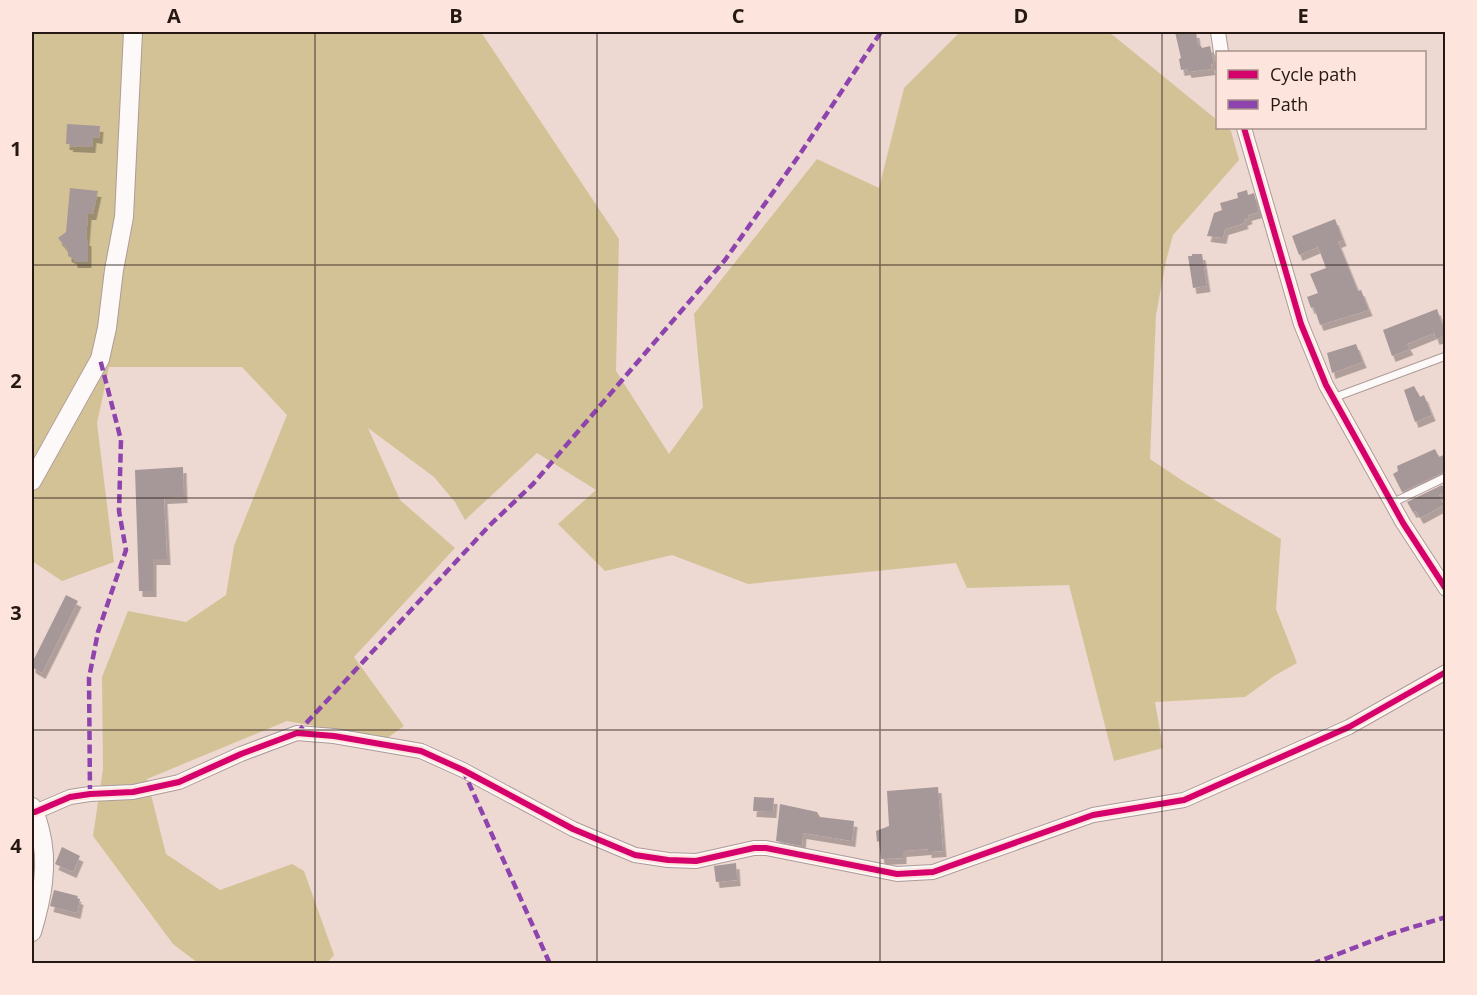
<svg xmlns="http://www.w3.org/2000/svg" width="1477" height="995" font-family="'Open Sans',sans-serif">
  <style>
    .green { fill: #d4c297 }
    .building { fill: #a69798; filter: url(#shadow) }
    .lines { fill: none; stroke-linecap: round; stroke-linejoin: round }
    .lane-casing { stroke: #ad9c97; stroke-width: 9 }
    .street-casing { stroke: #ad9c97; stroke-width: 16 }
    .secondary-casing { stroke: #ad9c97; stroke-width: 20 }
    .lane { stroke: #fcf9f8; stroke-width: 7 }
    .street { stroke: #fcf9f8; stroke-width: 14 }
    .secondary { stroke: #fcf9f8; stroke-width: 18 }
    .quiet { stroke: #8e44ad; stroke-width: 4.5; stroke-dasharray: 9 4.5; stroke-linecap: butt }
    .cycleway-casing { stroke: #fde4dc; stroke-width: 10 }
    .cycleway { stroke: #d6006c; stroke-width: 6 }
    .grid { fill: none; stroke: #251712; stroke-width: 1.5; stroke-opacity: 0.55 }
    .neatline { fill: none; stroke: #251712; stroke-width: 2 }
    .grid-label { font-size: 20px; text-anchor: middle; font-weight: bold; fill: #251712 }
  </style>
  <defs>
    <filter id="shadow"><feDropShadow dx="3.5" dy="6" stdDeviation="0" flood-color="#0004"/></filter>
  </defs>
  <rect width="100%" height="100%" fill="#eed8d2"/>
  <!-- green -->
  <polygon class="green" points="32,32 481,32 619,239 616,371 669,454 703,407 694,314 817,159 879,188 904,88 960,32 1109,32 1217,120 1218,128 1227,128 1231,131 1239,160 1173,235 1166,261 1156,315 1150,459 1186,483 1281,539 1276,609 1297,663 1274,676 1245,697 1155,702 1163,748 1114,761 1069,585 967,588 956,563 748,584 672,555 605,571 558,524 596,490 537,453 465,520 455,502 434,477 368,428 400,500 455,548 354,657 404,726 386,739 287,721 147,779 166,854 220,890 292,864 304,871 334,955 327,963 198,963 173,944 93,836 103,769 102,677 128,611 186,622 226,595 234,546 287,415 242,367 109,367 97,423 114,562 62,581 32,561"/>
  <!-- building -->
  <g class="building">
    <polygon points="1175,32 1196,32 1198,46 1201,46 1202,48 1210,46 1214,64 1211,64 1212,69 1188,72 1187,69 1181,70 1179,59 1181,58"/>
    <polygon points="67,124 100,126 99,138 93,137 92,147 69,146 70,144 66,144"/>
    <polygon points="70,188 98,191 93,214 88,214 86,240 88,240 88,262 74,262 74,259 68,256 68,250 58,238 66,232"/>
    <polygon points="1247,190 1248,195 1254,193 1259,212 1248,215 1249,218 1244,220 1245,223 1225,229 1223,238 1207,236 1214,213 1222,210 1220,203 1238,198 1237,193"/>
    <polygon points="1335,219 1343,240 1338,242 1358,291 1361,290 1369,310 1320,325 1314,307 1311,308 1307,297 1318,293 1310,274 1326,268 1318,247 1299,255 1292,236"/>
    <polygon points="1192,254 1202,254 1207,286 1193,288 1188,256 1192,256"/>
    <polygon points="1437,309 1446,335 1436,339 1434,333 1407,344 1410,349 1392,356 1383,330"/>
    <polygon points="1356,344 1363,362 1332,373 1327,353"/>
    <polygon points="1414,386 1420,397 1424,395 1432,415 1415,422 1404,390"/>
    <polygon points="1435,449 1439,457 1446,454 1446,471 1402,492 1393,474 1398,471 1397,466"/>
    <polygon points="183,467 184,497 164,498 167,559 153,559 153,591 139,591 135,470"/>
    <polygon points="1442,485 1446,492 1439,495 1444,505 1420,518 1416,511 1413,512 1407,502"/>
    <polygon points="66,595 78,601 42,673 32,667 32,663"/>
    <polygon points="938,787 943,851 928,852 928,849 903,851 903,858 881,859 879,841 877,842 876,831 889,826 887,791"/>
    <polygon points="754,797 774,798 773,812 753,811"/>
    <polygon points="780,804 817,812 820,817 854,821 852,841 803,833 802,846 776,841"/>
    <polygon points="62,847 80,856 73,872 55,864"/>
    <polygon points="736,863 737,880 716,882 714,866"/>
    <polygon points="54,890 78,896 77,898 80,899 77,913 50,906"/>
  </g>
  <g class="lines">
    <defs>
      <g id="lane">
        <polyline points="1333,398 1446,356"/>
        <polyline points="1392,503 1446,477"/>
      </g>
      <g id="street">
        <polyline points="1218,32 1221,52"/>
        <polyline points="1244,128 1301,324 1326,385 1403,523 1446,589"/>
        <polyline points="35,812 70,797 90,794 133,792 179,782 241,754 297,733 334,736 421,751 463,770 573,829 635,855 668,860 696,861 754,848 766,848 897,874 933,872 1093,815 1184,800 1349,727 1446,672"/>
      </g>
      <g id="secondary">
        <polyline points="32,481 100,359 107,328 114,270 124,217 133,32"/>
        <path d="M32,807C36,814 38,822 40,830C49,864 42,899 32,932"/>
      </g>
    </defs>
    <!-- lane casing -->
    <use href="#lane" class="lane-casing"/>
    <!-- street casing -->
    <use href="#street" class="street-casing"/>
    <!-- secondary casing -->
    <use href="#secondary" class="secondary-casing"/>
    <!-- lane -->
    <use href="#lane" class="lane"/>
    <!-- street -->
    <use href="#street" class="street"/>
    <!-- secondary -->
    <use href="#secondary" class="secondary"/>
    <!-- quiet -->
    <g class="quiet">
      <polyline points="297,733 489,526 533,484 725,260 798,157 881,32"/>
      <polyline points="463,770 550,964"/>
      <polyline points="90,794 89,678 98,632 126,550 119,511 121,440 100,359"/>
      <polyline points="1312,964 1390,934 1446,917"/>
    </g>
    <defs>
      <g id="cycleway">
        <polyline points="1244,128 1301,324 1326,385 1403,523 1446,589"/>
        <polyline points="35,812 70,797 90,794 133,792 179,782 241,754 297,733 334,736 421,751 463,770 573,829 635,855 668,860 696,861 754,848 766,848 897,874 933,872 1093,815 1184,800 1349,727 1446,672"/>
      </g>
    </defs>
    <!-- cycleway casing -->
    <use href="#cycleway" class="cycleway-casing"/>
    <!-- cycleway -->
    <use href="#cycleway" class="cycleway"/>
  </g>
  <!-- grid -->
  <path class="grid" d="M315,32V964M597,32V964M880,32V964M1162,32V964M32,265H1446M32,498H1446M32,730H1446"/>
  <!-- border -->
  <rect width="1477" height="995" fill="none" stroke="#fde4dc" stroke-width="66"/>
  <!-- legend -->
  <rect x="1216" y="51" width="210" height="78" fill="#fde4dc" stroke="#a7928b" stroke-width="1.5"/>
  <rect x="1228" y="70" width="30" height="9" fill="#d6006c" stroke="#a7928b" stroke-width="1.5"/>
  <text x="1270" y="81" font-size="18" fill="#251712">Cycle path</text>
  <rect x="1228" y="100" width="30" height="9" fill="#8e44ad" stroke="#a7928b" stroke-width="1.5"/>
  <text x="1270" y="111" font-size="18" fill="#251712">Path</text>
  <rect x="33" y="33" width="1411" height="929" class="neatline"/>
  <g class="grid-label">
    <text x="174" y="23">A</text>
    <text x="456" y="23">B</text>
    <text x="738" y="23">C</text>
    <text x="1021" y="23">D</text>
    <text x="1303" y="23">E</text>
    <text x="16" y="156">1</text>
    <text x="16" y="388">2</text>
    <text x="16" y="620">3</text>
    <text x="16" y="853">4</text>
  </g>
</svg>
